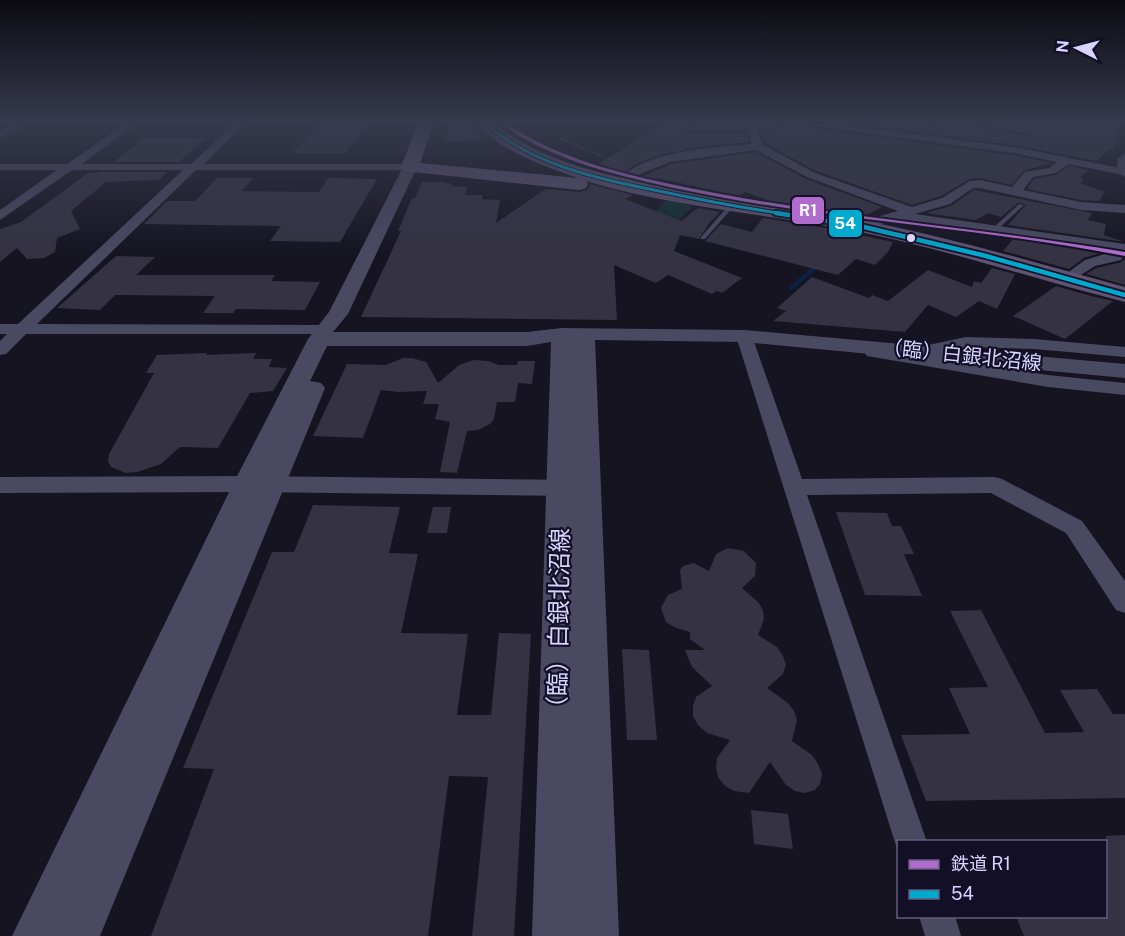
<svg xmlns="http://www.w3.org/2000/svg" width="1125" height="936" font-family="'Public Sans','Noto Sans JP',sans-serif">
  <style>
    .green { fill: #132c2d }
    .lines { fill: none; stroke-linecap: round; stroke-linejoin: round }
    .stream { stroke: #0d2144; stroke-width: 4.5 }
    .building { fill: #343243 }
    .path { stroke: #44505f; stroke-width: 2; stroke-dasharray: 1.5 2; stroke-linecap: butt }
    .service { fill: #4a4962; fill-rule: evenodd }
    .minor { fill: #4a4962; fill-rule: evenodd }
    .tertiary { fill: #4a4962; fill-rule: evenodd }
    .primary { fill: #5e5373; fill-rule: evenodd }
    .bus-1-far1-casing { stroke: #130f26; stroke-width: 5 }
    .bus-1-casing { stroke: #130f26; stroke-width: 8 }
    .bus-1-far1 { stroke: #00a9ce; stroke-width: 3 }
    .bus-1 { stroke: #00a9ce; stroke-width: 4.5 }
    .rail-1-casing { stroke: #130f26; stroke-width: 4 }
    .rail-1 { fill: #b06ccc; fill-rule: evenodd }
    .bus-dot { fill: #d9d4ff; stroke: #130f26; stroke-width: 2 }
    .labels { text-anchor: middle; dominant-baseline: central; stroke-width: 4.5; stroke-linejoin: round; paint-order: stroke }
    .street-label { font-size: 20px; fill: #d9d4ff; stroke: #130f26 }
    .near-street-label { font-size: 24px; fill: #d9d4ff; stroke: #130f26 }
    .line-badge { stroke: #130f26; stroke-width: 2 }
    .badge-label { font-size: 16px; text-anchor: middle; font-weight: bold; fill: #fff }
  </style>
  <rect width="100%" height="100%" fill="#161421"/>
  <!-- green -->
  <polygon class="green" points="667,200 693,206 673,226 647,220"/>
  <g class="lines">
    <!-- stream -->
    <polyline class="stream" points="791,288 820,263"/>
  </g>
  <!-- building -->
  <g class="building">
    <polygon points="320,123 369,123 345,154 292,153"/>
    <polygon points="470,123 483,140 444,142 451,125"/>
    <polygon points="667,123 722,123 685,124 683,130 689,133 745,132 749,142 697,147 659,155 640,162 620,175 591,168"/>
    <polygon points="785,123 805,123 812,128 1019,156 1052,163 1025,170 1011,185 980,178 970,179 941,196 912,205 816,171 765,143 760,132 773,131"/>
    <polygon points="845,123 905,123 936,128 941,123 969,123 981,128 1027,135 1034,129 1020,123 1118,123 1114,150 1109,149 1097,161 1019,146"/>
    <polygon points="144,138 206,138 179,162 114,162"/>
    <polygon points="756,152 806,179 882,207 861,218 775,203 745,192 738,197 717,194 720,192 658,178 654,183 637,179 671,164"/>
    <polygon points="1069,166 1088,170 1080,178 1084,179 1080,183 1105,192 1099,201 1081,200 1027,189 1034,179 1056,175"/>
    <polygon points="101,172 168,172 158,180 106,182 71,211 80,229 57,238 55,252 44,258 27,259 17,248 0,262 0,229 21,222 88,173"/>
    <polygon points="217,178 253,178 242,191 319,192 328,178 377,179 340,242 270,241 281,226 144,224 167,201 195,201"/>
    <polygon points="422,182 442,182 451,184 451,186 467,187 465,195 483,195 482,199 500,200 496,223 546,189 580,192 587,190 590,184 633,195 625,199 681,221 698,208 720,212 710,222 699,239 680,235 674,251 742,278 722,293 717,291 712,294 668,275 656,283 614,265 617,320 361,317 401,231 398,231 412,198 415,198"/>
    <polygon points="974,190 1092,213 1088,220 1106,224 1104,235 1125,242 1008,225 1026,205 1019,202 1001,217 988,213 976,220 926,213 951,206"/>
    <polygon points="763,218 825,228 893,242 888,252 875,265 856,259 838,275 705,241 721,224 752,232"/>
    <polygon points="1014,238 1104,252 1084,258 1069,269 1003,251"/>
    <polygon points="116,256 155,257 136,275 275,275 271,281 320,282 305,310 236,309 233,313 203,313 215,296 115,295 100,310 57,308"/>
    <polygon points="1125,258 1125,285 1086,274 1096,268 1122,262"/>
    <polygon points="992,268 1015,274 997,309 979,301 956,317 928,305 905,332 773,321 786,311 777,308 812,277 869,298 872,295 888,301 928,270 972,287 974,281 981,283"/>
    <polygon points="1056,286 1091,296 1113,301 1065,339 1013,316"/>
    <polygon points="207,353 206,355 256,353 253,359 272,359 269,367 287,368 273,391 250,393 218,448 180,447 161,464 137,472 126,473 111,467 108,461 109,454 154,373 146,373 157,355"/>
    <polygon points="403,358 412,358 426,362 438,383 459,365 473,360 488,361 499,365 517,365 518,361 535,361 532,384 518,383 515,402 497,402 494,419 490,424 478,430 467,431 457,473 440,472 450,422 435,419 439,404 423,404 427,391 398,392 381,390 363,438 313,436 347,364 386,365"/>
    <polygon points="313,505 400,507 389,553 418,554 401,633 468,634 457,715 491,715 499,633 531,634 514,936 472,936 488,777 449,776 428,936 151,936 214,769 183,768 272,552 294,552"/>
    <polygon points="451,507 447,533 427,533 433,507"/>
    <polygon points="836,512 887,513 892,526 901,526 914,554 904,554 922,596 865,595"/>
    <polygon points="728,548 744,551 756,563 755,576 742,588 759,603 763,611 764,619 758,635 777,647 783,656 786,665 783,674 767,688 788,703 794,711 797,720 792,741 812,755 818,764 822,774 820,784 815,790 805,793 795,791 786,785 770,762 749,793 734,791 725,786 718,777 716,767 717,758 730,740 707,733 698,725 693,716 693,706 696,697 712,686 692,667 685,650 705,650 690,639 690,632 674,627 666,622 661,608 668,595 682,589 680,570 683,566 694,563 709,571 716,554"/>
    <polygon points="981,610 1045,733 1084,732 1060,690 1097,689 1113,714 1125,714 1125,798 926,801 901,735 970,734 949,688 988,687 950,611"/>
    <polygon points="622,649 649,650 657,740 627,740"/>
    <polygon points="751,810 788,814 793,849 754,844"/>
    <polygon points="1125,835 1125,936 1024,936 1016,916 1106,916 1106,836"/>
  </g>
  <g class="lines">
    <!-- path -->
    <polyline class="path" points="572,135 561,139 623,165"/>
    <!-- service -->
    <g class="service">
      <polygon points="1019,204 1024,205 998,229 994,229 994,227"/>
      <polygon points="729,205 734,206 705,239 701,239 701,237"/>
    </g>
    <!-- minor -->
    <g class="minor">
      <polygon points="15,123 27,123 0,138 0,131"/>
      <polygon points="126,123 137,123 82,164 191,164 235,123 245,123 204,164 410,164 416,167 410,170 196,170 37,324 324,325 330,326 332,330 330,334 26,334 6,354 0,355 0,341 7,334 0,334 0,324 18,324 183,170 72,170 0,220 0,210 57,170 0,170 0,164 67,164"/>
      <path d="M783,123L772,129L757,130L763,145L815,173L912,207L942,198L970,181L980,180L1012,187L1025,172L1049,168L1057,162L1019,154L812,126L807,123H831L1019,148L1125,169L1123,175L1069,164L1056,173L1033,177L1023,190L1081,202L1125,205V213L1081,210L980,188H973L950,204L915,214L1125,244V252H1122L1123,257L1121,260L1095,266L1068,283L1061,279L1063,276L1085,260L1108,253L1107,250L899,219L860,230L855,229L853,226L855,223L898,211L807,177L756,150L670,162L640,174L624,187H616L614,184C642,150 711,148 752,144L747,130L689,131L685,130V126Z"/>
      <path d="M976,123C992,122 1019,121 1032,130L1027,133L981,126Z"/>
      <polygon points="744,331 752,336 802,479 994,477 1002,479 1082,521 1125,581 1125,613 1116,610 1066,533 991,493 807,495 927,842 898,842 898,852 736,336"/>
      <polygon points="966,337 1034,339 1125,347 1125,357 1034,349 966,347 927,356 1048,375 1125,383 1125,395 1048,387 873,357 867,356 864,352 867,348 873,347 919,354 916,351 919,347"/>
      <polygon points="247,476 575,480 583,482 586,488 583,494 575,496 247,492 0,493 0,477"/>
      <polygon points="919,916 955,916 961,936 925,936"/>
    </g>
    <!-- tertiary -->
    <g class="tertiary">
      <polygon points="1125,154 1125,177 1116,172 1118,158"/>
      <polygon points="410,163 417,167 348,314 333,332 527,332 562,328 744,330 1125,364 1125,378 744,342 595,340 619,936 532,936 551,342 527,346 327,346 310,381 321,383 325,388 100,936 12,936 233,484 308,339 329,312 403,167"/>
    </g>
    <!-- primary -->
    <path class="primary" d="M418,123H434L420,163L578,178C547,167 497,150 477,123H494C537,160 599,173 653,185C722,199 791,206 860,220C949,237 1037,263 1125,287V302C1036,280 950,250 860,232C769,214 676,208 586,181L588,184L586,188L579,190L404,171L401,167Z"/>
    <defs>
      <path id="bus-1-far1" d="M485,123C532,165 598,179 659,191C701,200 743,208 786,214"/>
      <polyline id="bus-1" points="776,213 860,226 986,256 1125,295"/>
    </defs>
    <!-- bus-1-far1 casing -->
    <use href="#bus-1-far1" class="bus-1-far1-casing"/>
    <!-- bus-1 casing -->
    <use href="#bus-1" class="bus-1-casing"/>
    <!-- bus-1-far1 -->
    <use href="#bus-1-far1" class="bus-1-far1"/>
    <!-- bus-1 -->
    <use href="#bus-1" class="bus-1"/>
    <defs>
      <path id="rail-1" d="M500,123C508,123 528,137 536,141C575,161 619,173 661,182C814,216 971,226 1125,252V256C1086,249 1047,242 1008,237C898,222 787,212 679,189C620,176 549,160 500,123Z"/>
    </defs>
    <!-- rail-1 casing -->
    <use href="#rail-1" class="rail-1-casing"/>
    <!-- rail-1 -->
    <use href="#rail-1" class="rail-1"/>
  </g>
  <!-- sky -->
  <linearGradient id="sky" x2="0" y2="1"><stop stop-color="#0c0b12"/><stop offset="0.48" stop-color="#363a4e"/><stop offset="1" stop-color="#363a4e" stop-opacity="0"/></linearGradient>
  <rect width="1125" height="254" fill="url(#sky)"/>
  <!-- markers -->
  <circle class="bus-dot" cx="911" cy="238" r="5"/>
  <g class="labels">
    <!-- street labels -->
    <g class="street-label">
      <text transform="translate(962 355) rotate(6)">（臨）白銀北沼線</text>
    </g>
    <!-- near-street labels -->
    <g class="near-street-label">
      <text transform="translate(558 624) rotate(-89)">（臨）白銀北沼線</text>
    </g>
  </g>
  <g class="line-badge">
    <rect x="791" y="196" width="34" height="29" rx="6" fill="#b06ccc"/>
    <rect x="828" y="209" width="35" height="29" rx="6" fill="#00a9ce"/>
  </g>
  <g class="badge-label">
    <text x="808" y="216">R1</text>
    <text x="845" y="229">54</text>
  </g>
  <!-- legend -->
  <rect x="897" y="840" width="210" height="78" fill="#130f26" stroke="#625e7d" stroke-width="1.5"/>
  <rect x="909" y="860" width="30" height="9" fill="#b06ccc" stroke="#625e7d" stroke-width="1.5"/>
  <text x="951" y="870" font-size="18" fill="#d9d4ff">鉄道 R1</text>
  <rect x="909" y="890" width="30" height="9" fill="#00a9ce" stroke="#625e7d" stroke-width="1.5"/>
  <text x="951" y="900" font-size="18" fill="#d9d4ff">54</text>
  <!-- north arrow -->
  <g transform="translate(1077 48) rotate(276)" stroke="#130f26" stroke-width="4.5" paint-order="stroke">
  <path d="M0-4.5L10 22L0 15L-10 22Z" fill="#d9d4ff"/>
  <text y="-9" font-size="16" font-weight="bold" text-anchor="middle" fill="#d9d4ff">N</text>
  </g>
</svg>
